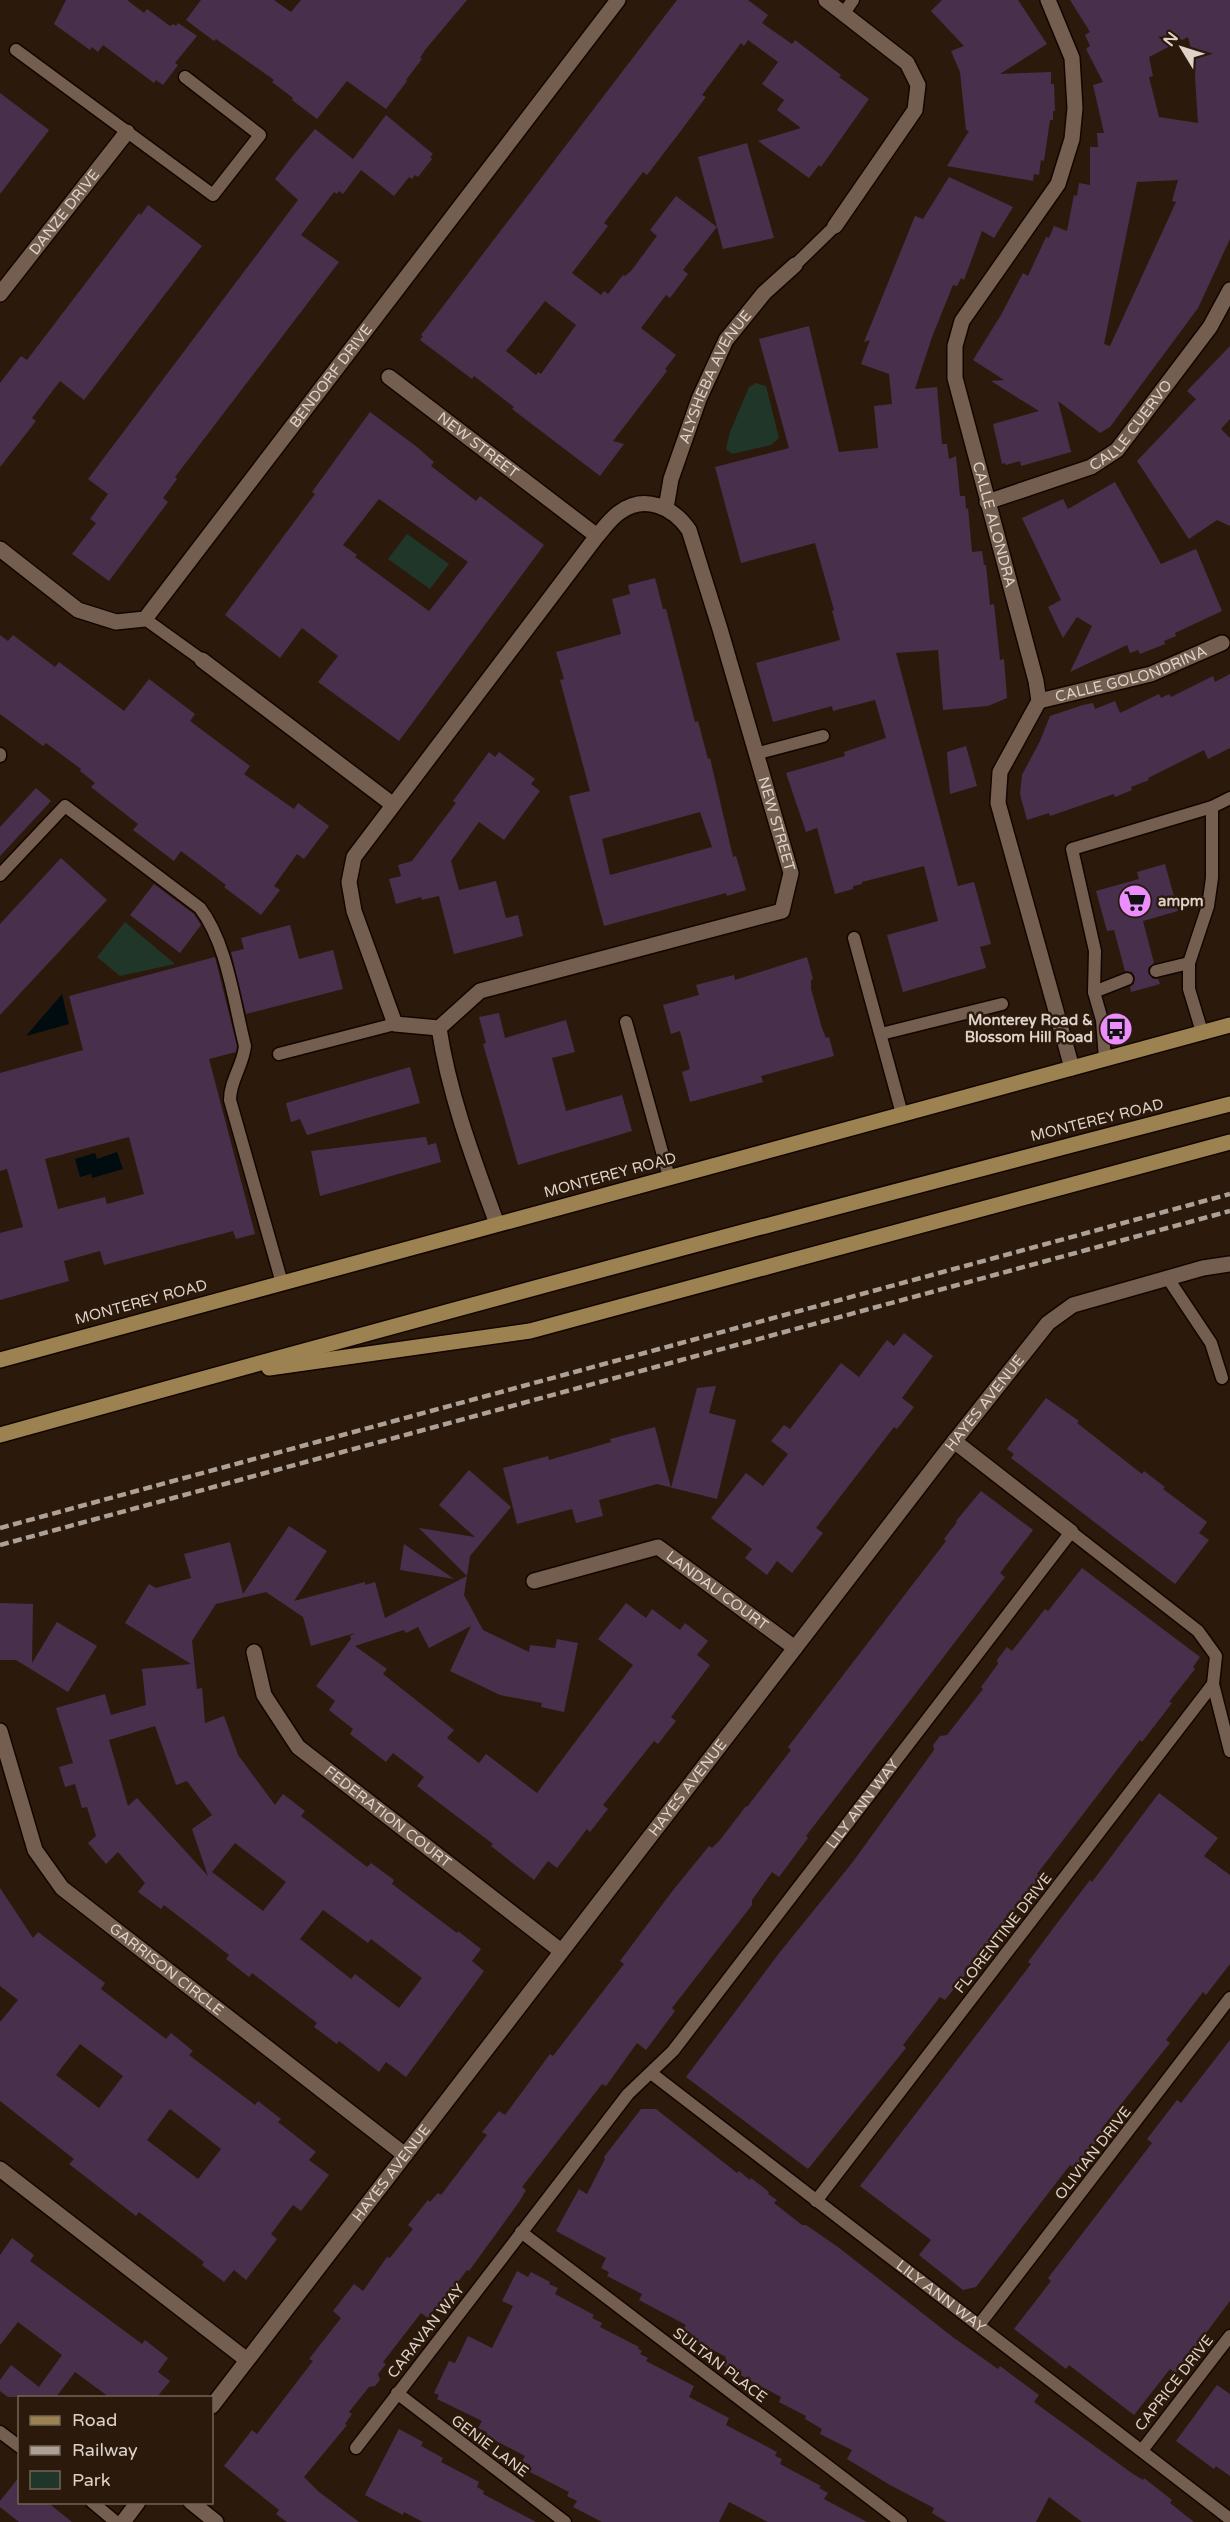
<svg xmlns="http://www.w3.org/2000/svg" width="1230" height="2522" font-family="'Varela Round',sans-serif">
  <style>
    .green { fill: #203628 }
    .water { fill: #000c0f }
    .building { fill: #482f4c; fill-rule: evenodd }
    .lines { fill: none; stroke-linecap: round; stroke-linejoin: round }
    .service-casing { stroke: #130500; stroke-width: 15 }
    .minor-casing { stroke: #130500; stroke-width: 18 }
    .primary-casing { stroke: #130500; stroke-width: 18 }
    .service { stroke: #735e4f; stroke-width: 12 }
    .minor { stroke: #735e4f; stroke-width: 15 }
    .primary { stroke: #9d8251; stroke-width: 15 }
    .rail { stroke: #ada096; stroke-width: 4.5; stroke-dasharray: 9 4.5; stroke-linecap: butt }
    .labels { text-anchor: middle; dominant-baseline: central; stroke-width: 5; stroke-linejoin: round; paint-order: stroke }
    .street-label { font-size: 15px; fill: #ded2c9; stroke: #2b1a0c }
    .poi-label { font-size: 15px; font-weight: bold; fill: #ded2c9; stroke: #2b1a0c; text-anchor: start }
  </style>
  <rect width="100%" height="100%" fill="#2b1a0c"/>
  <!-- green -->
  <g class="green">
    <polygon points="756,383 766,386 779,438 771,445 732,454 726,449 730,432 749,387"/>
    <polygon points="407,534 449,564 430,589 388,559"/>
    <polygon points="125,922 175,964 120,976 97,957"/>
  </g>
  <!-- water -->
  <g class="water">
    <polygon points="62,994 69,1024 26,1036"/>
    <polygon points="117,1152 123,1169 92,1178 91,1174 80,1177 75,1159 95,1153 97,1159"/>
  </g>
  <!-- building -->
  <g class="building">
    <polygon points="66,0 127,0 144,13 147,9 170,26 173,24 176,26 178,23 197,36 175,63 178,65 163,85 156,80 154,83 103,45 98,52 92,47 90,50 54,24"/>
    <polygon points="201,0 274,0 291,12 301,0 467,0 425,50 420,58 422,59 406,80 407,81 386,109 347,81 317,119 292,100 293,98 272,82 274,80 216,39 214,41 186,20"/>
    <path d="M677,0H748L768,15L762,23L792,44L795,40L841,75L839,77L869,99L821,167L819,165L809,178L758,141L801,128L777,110L784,100L762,84L778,62L748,40L744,46L741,43L702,95L706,97L683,128L647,175L643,172L604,223L608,226L572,273L601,295L604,291L608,294L623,275L625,276L631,271L657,236L650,230L676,196L717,227L683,270L688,274L670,298L666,295L641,328L676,355L665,369L667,371L613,441L624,444L600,476L512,409L514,407L474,376L472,379L420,340L423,336L421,335ZM545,301L576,325L541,374L538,372L536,375L506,351Z"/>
    <polygon points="942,0 1018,0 1047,44 1000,74 1051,72 1051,84 1054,84 1055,111 1053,111 1053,120 1050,120 1044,161 1041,160 1039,175 1034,174 1033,181 947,166 969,131 966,130 960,72 951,51 964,46 931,11"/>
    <path d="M1070,0H1230V239L1198,308L1110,427L1100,433L1058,401L1071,452L1021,466L1020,461L1006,465L1005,463L1002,464L993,424L1039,411L991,381L1004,380L973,360L1001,315L1023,273L1028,276L1046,237L1049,238L1054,226L1067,231L1074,195L1077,196L1079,183L1090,185V147H1098L1097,133H1104L1093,85L1103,82L1086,49L1090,46L1085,35L1090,32ZM1188,37L1194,61L1198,123L1159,117L1149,77L1153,76L1149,57ZM1178,180L1172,201L1176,202L1110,346L1104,344L1137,182Z"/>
    <polygon points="0,93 49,130 0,194"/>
    <polygon points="386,115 433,154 430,157 432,159 418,177 415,175 412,179 409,177 394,196 361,170 343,194 339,191 337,194 334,192 301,235 339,262 175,477 177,479 163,498 168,502 109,581 72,554 96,523 90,519 108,494 88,479 298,200 275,179 291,158 315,129 353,159"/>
    <polygon points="747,143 774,238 723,249 698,157"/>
    <polygon points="949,177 1013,207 994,238 982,231 964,280 961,278 957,286 953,285 932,337 915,389 937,387 942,444 947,444 949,459 956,456 960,496 965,496 966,509 968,508 972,552 982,551 984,565 986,565 990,605 994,604 1000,660 1004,659 1007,698 988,706 943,710 938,650 896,653 958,886 974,882 991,944 980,947 986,968 903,992 887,935 938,921 924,866 862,882 862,884 853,886 853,889 835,894 817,828 806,832 786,773 845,756 844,752 886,738 875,700 833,711 832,706 773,722 756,663 840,640 832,611 834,610 815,543 741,563 715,467 789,448 759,339 809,326 839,452 878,448 874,406 892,404 889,374 861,364 870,340 864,342 915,216 923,219"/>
    <polygon points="148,205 202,246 84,400 60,381 32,418 36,421 0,467 0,383 21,356 27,360 139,213 141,215"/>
    <polygon points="1230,346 1230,419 1221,429 1230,438 1230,526 1217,520 1189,539 1137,461 1196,399 1187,391"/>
    <path d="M370,412L417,447L434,462L431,466L476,501L480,496L544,545L399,741L318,682L338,656L302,628L280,658L225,615L315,494L312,492ZM379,499L468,562L429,611L355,557L357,555L343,545Z"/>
    <polygon points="1115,482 1161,564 1196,549 1222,611 1175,633 1176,636 1164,641 1165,644 1140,654 1138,650 1130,653 1127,645 1070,672 1092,626 1077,617 1063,638 1048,607 1061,600 1022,518 1063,499 1068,509"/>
    <path d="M655,578L663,609H666L695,722L698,721L708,759L710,758L733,857L736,856L746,890L727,896L726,893L604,926L569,796L590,791L560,680L564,679L556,652L621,634L612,599L630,594L628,585ZM700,812L712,847L610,875L602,839Z"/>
    <polygon points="0,635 8,641 13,635 55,667 59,662 124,711 149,679 195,714 190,721 250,766 244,774 294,809 298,803 329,826 304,859 297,854 274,886 280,890 261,915 224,887 226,885 181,851 174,861 133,830 138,824 91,787 95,783 80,771 81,769 46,743 43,746 0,714"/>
    <polygon points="1230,674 1230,748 1208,759 1204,750 1148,778 1149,780 1131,787 1132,790 1115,797 1114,794 1050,816 1049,813 1027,820 1020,794 1022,775 1040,741 1050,716 1083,705 1093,703 1095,709 1115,701 1120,713 1159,694 1161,698 1169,694 1171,697 1213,676 1215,682"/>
    <polygon points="966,746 977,786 950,794 947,752"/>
    <polygon points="489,752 495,757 499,752 535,779 531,784 540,791 504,840 479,822 451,861 459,890 496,881 506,918 518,915 523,936 454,954 439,896 422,900 421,897 396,904 389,879 401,876 398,865 412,861 456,803 453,801"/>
    <polygon points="36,788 51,801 0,856 0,827"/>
    <polygon points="61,858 107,900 0,1015 0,924"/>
    <polygon points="1165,864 1178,911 1143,921 1154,963 1148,968 1148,973 1153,979 1158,979 1160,984 1131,992 1130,987 1134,984 1135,977 1132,972 1125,971 1114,930 1107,931 1096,891 1139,879 1137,872"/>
    <polygon points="154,884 194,914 201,925 180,953 130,915"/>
    <polygon points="290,925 299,959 333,950 343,989 246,1014 231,952 244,949 241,938"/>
    <path d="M215,957L237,1046L236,1052L209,1059L255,1234L236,1239L233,1231L104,1265L100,1251L64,1261L69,1281L0,1300V1233L23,1227L7,1169L0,1171V1073L83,1050L69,996ZM129,1137L144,1194L107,1204L105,1197L58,1209L45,1159Z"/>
    <polygon points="807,957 813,979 811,980 811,989 822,1028 826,1038 829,1037 834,1056 761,1076 763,1082 690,1102 682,1072 690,1069 680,1031 671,1034 663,1005 699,995 696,985 734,975 735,980"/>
    <polygon points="499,1013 505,1038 566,1020 575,1052 552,1058 566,1111 622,1095 632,1131 518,1165 483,1044 486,1043 479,1017"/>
    <polygon points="410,1067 420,1103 307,1135 300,1119 291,1122 286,1103"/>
    <polygon points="426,1137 428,1145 436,1143 441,1162 320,1196 311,1151"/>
    <polygon points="904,1333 933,1356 902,1398 914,1407 897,1429 894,1427 816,1528 823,1533 792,1573 777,1561 767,1575 745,1558 752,1549 711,1518 746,1473 763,1486 788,1454 771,1441 784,1425 790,1429 841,1363 859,1377 887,1340 894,1346"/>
    <polygon points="716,1386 709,1413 736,1420 717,1499 657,1484 599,1500 603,1516 576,1523 572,1509 517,1524 503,1468 548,1456 549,1460 611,1442 610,1439 655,1427 671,1488 697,1388"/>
    <polygon points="1046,1398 1079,1421 1077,1423 1142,1474 1144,1471 1165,1487 1163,1489 1207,1522 1199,1533 1209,1540 1175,1584 1011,1458 1014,1454 1007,1449"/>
    <path d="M469,1470L511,1507L470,1556L464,1595L483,1630L529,1652L530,1645L555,1648L557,1639L578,1643L564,1712L541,1707L542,1703L500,1695L450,1671L471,1626L429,1648L418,1627L406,1633L404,1630L355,1646L387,1669L383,1674L454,1730L447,1738L479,1763L486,1754L537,1793L633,1665L598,1639L626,1603L646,1618L652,1609L680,1630L685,1623L708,1641L697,1655L710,1665L671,1717L676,1721L658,1744L654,1741L603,1805L608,1809L590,1832L587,1829L557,1868L548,1861L534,1880L491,1846L493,1844L417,1786L424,1777L393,1753L386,1762L350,1734L353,1729L329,1710L335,1701L316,1686L351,1639L350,1636L355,1633L311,1646L303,1617L266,1592L216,1604L192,1641L197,1689L202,1688L205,1723L224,1716L238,1755L275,1805L283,1794L305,1811L301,1816L367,1867L371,1863L394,1880L392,1884L457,1933L458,1931L481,1949L472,1961L484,1971L406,2077L386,2062L379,2072L339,2041L337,2044L314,2027L317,2023L252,1973L249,1977L226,1959L229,1955L164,1905L161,1909L138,1892L145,1883L118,1852L106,1864L88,1843L96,1836L87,1807L82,1808L75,1784L65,1787L59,1767L73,1763L56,1708L105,1694L111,1715L146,1705L142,1669L191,1664L125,1623L149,1584L156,1588L191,1578L184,1554L230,1542L243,1594L289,1526L327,1551L294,1601L365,1582V1585L375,1582L385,1618L467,1576L419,1528L475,1537L439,1505ZM155,1726L176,1785L187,1781L212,1815L192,1829L208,1876L137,1798L128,1806L109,1740ZM235,1843L286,1882L263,1911L212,1872ZM323,1910L368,1943L371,1939L422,1978L399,2008L355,1974L351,1979L300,1939Z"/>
    <polygon points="981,1491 1033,1530 1000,1573 1005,1577 806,1836 808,1838 779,1877 772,1872 752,1900 752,1905 672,2008 675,2011 646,2050 637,2043 606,2086 602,2084 522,2187 526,2190 519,2202 469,2271 467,2270 436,2311 434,2309 428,2318 421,2313 383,2362 386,2364 378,2374 380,2380 375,2386 369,2387 349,2412 352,2414 345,2424 347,2425 304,2477 319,2492 359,2522 287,2522 276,2514 279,2510 224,2466 252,2430 257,2434 313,2361 309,2359 341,2318 333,2311 354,2284 363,2291 387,2257 390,2258 413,2229 408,2225 428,2200 430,2202 438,2193 441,2195 487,2135 482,2132 499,2111 505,2115 550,2054 553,2056 624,1964 620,1961 674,1889 709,1846 712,1848 720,1840 746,1806 747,1807 791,1750 788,1747 946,1541 944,1539 957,1522 956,1521"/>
    <polygon points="404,1544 454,1579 400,1570"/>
    <polygon points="1082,1568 1200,1657 1193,1667 1195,1669 1169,1702 1172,1703 1142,1742 1140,1740 1037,1874 1040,1877 979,1958 945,2000 940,1997 903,2045 906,2048 808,2169 686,2077 780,1952 852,1863 934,1750 933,1745 940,1736 947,1735 983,1689 981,1687 998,1664 997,1660 1007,1647 1012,1651 1045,1609 1048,1611"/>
    <polygon points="0,1603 33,1604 32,1663 57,1622 97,1646 68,1692 16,1660 0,1660"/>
    <polygon points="1159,1793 1218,1838 1204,1856 1230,1875 1230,1964 1206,1995 1203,1992 1166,2040 1170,2043 1102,2128 1105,2131 1075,2169 1070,2165 976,2287 963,2290 919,2255 931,2240 860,2186 1031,1964 1028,1962 1061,1918 1090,1880 1092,1882"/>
    <path d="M0,1888L33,1938L38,1932L105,1983L101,1989L166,2039L171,2033L193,2051L189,2055L255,2105L258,2101L281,2119L278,2122L316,2152L309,2160L329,2175L301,2211L293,2205L271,2234L277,2239L246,2280L234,2270L224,2282L202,2265L204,2262L139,2212L136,2216L69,2164L74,2159L0,2101V2022L18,2000L0,1986ZM80,2044L123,2076L99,2108L56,2075ZM170,2109L221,2149L198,2179L147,2140Z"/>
    <polygon points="1230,2040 1230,2301 1176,2373 1170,2369 1134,2415 1069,2365 1066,2369 1014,2329 1051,2281 1048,2278 1152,2143 1147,2139 1177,2100 1181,2103"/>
    <polygon points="641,2109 656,2109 737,2173 739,2171 750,2180 751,2178 769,2192 768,2194 777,2200 774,2203 802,2225 806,2225 838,2247 954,2338 998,2369 1000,2366 1039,2395 1034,2402 1133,2474 1143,2480 1144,2478 1172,2500 1170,2503 1194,2522 1082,2522 1049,2497 1036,2522 947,2522 932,2513 934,2508 890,2485 847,2459 852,2450 820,2434 822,2429 805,2419 806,2416 779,2402 781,2397 722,2365 726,2357 690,2338 692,2334 683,2329 686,2325 639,2300 642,2294 607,2276 609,2272 601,2268 606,2258 556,2231 579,2189 587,2194 605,2159 604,2157"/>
    <polygon points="12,2238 34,2255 30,2261 142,2344 145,2340 168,2358 158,2372 170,2381 157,2397 109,2397 75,2372 56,2397 8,2397 0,2391 0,2380 11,2365 39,2387 62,2355 18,2322 0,2345 0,2255"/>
    <polygon points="517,2271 528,2277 531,2272 550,2282 549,2284 558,2288 555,2294 594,2315 592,2318 602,2323 600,2327 639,2347 638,2349 642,2351 640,2354 648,2358 646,2361 694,2386 689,2397 729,2418 726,2425 777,2452 775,2456 782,2459 780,2464 821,2486 819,2488 828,2493 824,2499 867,2522 768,2522 729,2502 719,2522 602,2522 573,2507 577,2501 567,2496 569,2492 530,2472 530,2465 522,2461 525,2456 485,2435 487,2432 478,2428 482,2421 437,2399 439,2395 434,2393 449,2361 455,2363 468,2336 492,2348 513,2306 502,2301"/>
    <polygon points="1217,2385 1230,2394 1230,2476 1216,2466 1214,2469 1176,2441"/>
    <polygon points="399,2429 423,2442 421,2446 443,2458 441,2462 479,2482 477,2487 484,2491 483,2494 536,2522 423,2522 404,2512 403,2515 365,2495"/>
    <polygon points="20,2476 20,2502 47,2502 72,2522 19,2522 0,2507 0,2501"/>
  </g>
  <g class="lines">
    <defs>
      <g id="service">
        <polyline points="844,13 853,0"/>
        <polyline points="16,50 213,195 260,135 185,77"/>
        <polyline points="795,265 835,226"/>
        <polyline points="145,619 202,660"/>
        <polyline points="0,754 0,756"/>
        <polyline points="755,754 823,736"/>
        <path d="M0,875L65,806L200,908C227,943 234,1003 245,1046C243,1066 230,1080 230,1100L282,1283"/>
        <polyline points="854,938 902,1114"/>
        <polyline points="1156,971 1189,963"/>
        <polyline points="1094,992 1127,979"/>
        <polyline points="626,1022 669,1177"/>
        <polyline points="1202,1032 1189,989 1189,963 1208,906 1212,878 1212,807"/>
        <polyline points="881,1034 1002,1004"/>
        <polyline points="279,1054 395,1024"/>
        <polyline points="1105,1059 1102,1020 1094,992 1095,951 1072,849 1212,807 1230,798"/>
        <polyline points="1167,1277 1211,1343 1222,1378"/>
        <path id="s1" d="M651,2073L1230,2519"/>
        <polyline points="816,2201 1213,1684"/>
        <polyline points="521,2232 901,2522"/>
        <polyline points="979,2325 1230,1998"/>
        <polyline points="397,2393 565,2522"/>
        <polyline points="0,2432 20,2447"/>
        <path id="s2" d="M356,2448L628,2094L673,2051L1071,1532L1198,1631L1216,1656L1213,1684L1230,1751"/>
        <polyline points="1143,2449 1230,2336"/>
        <polyline points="92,2502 116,2522"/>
      </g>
      <g id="minor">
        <polyline points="826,0 907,63 918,85 915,110 835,226"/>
        <path id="s3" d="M1048,0L1072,58L1075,108L1072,139L1058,184L962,321L955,346V378L1036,681L1039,701L1000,772L998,803L1072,1068"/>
        <path id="s4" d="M0,294L127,132"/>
        <path id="s5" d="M389,377L597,536"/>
        <path id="s6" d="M987,502L1091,467L1117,450L1210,327L1230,290"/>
        <path id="s7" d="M666,508L671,479L699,399L726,340L764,293L795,265"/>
        <path id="s8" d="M0,549L78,610L116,622L145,619L618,0"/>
        <polyline points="202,660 392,804"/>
        <path id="s9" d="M1039,701L1151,674L1222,643"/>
        <path id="s10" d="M439,1028L395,1024L354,911L349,882L354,857L597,536C604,528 612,517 620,512C645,494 673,507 689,530L720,629L791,873L782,911L480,991L439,1028C449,1095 474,1161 497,1224"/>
        <polyline points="954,1441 1071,1532"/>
        <path id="s11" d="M534,1581L658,1547L795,1648"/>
        <path id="s12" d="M254,1652L264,1695L298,1747L561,1951"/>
        <path id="s13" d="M0,1731L35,1850L62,1888L405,2155"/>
        <polyline points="0,2169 247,2360"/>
        <path id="s14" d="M212,2406L945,1453L1048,1323L1073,1305L1203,1268L1230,1264"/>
        <polyline points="191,2502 216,2522"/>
        <polyline points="123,2522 138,2502"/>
      </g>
      <g id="primary">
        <polyline points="0,1360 1230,1025"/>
        <polyline points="269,1368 530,1331 1230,1142"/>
        <path d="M0,1435C409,1321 819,1210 1230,1104"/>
      </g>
    </defs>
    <!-- service casing -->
    <use href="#service" class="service-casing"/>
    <!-- minor casing -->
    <use href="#minor" class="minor-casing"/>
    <!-- primary casing -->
    <use href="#primary" class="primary-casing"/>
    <!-- service -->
    <use href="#service" class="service"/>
    <!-- minor -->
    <use href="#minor" class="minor"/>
    <!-- primary -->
    <use href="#primary" class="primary"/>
    <!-- rail -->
    <g class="rail">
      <polyline points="0,1528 1230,1194"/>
      <polyline points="0,1545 1230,1211"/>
    </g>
  </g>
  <!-- icons -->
  <defs>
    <symbol id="supermarket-disc" viewBox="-11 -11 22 22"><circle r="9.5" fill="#eb8dfc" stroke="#2b1a0c"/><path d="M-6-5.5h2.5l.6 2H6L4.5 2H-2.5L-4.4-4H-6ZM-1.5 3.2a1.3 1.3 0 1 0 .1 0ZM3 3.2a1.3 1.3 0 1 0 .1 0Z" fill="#111"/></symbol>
    <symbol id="bus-disc" viewBox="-11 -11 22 22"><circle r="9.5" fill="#eb8dfc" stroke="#2b1a0c"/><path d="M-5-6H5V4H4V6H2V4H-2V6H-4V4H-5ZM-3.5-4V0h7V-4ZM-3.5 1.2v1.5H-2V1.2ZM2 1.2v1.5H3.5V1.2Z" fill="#111"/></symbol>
  </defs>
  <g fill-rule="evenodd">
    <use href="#supermarket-disc" x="1116" y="882" width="38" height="38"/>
    <use href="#bus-disc" x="1097" y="1010" width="38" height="38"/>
  </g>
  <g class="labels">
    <!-- street labels -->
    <g class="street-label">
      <text stroke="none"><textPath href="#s4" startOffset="104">DANZE DRIVE</textPath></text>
      <text stroke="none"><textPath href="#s8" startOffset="474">BENDORF DRIVE</textPath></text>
      <text stroke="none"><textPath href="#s7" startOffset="141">ALYSHEBA AVENUE</textPath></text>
      <text stroke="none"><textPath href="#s6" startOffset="168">CALLE CUERVO</textPath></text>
      <text stroke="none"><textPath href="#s5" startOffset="112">NEW STREET</textPath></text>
      <text stroke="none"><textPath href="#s3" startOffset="568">CALLE ALONDRA</textPath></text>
      <text stroke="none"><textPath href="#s9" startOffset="96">CALLE GOLONDRINA</textPath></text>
      <text stroke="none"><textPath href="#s10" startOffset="1042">NEW STREET</textPath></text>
      <text transform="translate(1097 1120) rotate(-14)">MONTEREY ROAD</text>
      <text transform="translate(610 1175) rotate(-15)">MONTEREY ROAD</text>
      <text transform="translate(141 1302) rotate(-15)">MONTEREY ROAD</text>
      <text stroke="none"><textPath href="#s14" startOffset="1266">HAYES AVENUE</textPath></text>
      <text stroke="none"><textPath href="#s11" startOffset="202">LANDAU COURT</textPath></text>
      <text stroke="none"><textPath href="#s14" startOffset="780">HAYES AVENUE</textPath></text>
      <text stroke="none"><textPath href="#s2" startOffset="820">LILY ANN WAY</textPath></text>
      <text stroke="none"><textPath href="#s12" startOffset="220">FEDERATION COURT</textPath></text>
      <text transform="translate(1003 1933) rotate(-52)">FLORENTINE DRIVE</text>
      <text stroke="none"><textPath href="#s13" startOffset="303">GARRISON CIRCLE</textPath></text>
      <text transform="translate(1093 2153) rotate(-52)">OLIVIAN DRIVE</text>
      <text stroke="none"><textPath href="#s14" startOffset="294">HAYES AVENUE</textPath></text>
      <text stroke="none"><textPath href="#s1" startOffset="366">LILY ANN WAY</textPath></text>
      <text transform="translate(426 2331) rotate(-52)">CARAVAN WAY</text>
      <text transform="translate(720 2365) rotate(37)">SULTAN PLACE</text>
      <text transform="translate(1174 2383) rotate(-52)">CAPRICE DRIVE</text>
      <text transform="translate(490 2446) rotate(37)">GENIE LANE</text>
    </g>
    <!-- poi labels -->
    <g class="poi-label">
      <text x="1158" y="901">ampm</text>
      <text x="1093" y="1020" text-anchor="end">Monterey Road &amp;<tspan x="1093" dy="17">Blossom Hill Road</tspan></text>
    </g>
  </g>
  <!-- legend -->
  <rect x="18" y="2396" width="195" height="108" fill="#2b1a0c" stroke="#736458" stroke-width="1.5"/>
  <rect x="30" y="2416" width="30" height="9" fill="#9d8251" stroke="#736458" stroke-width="1.5"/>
  <text x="72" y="2426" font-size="18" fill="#ded2c9">Road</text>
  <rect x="30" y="2446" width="30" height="9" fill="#ada096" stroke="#736458" stroke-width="1.5"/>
  <text x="72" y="2456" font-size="18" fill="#ded2c9">Railway</text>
  <rect x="30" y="2471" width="30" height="18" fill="#203628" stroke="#736458" stroke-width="1.5"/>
  <text x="72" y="2486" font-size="18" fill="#ded2c9">Park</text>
  <!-- north arrow -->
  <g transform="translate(1182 48) rotate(308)" stroke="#2b1a0c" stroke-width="4.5" paint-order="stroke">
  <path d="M0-4.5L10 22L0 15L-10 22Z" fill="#ded2c9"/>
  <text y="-9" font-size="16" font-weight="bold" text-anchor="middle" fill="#ded2c9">N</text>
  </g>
</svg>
